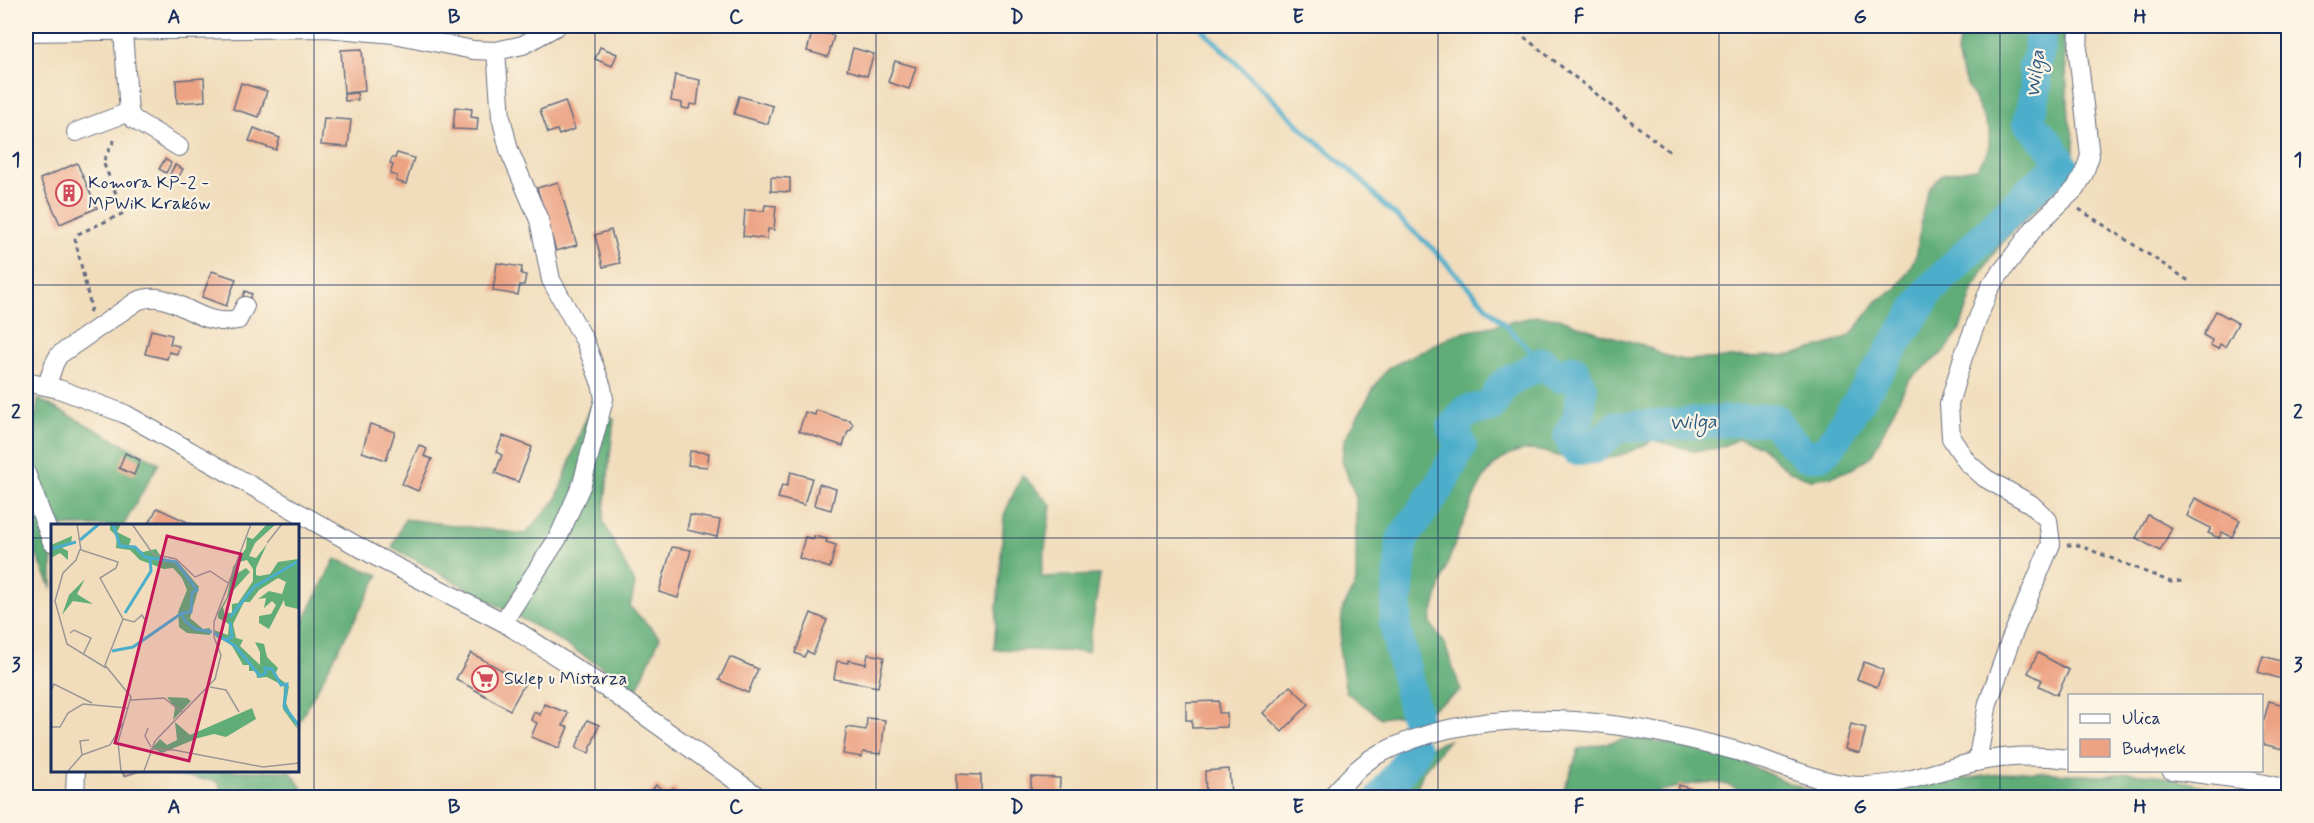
<svg xmlns="http://www.w3.org/2000/svg" width="2314" height="823" font-family="Mynerve,sans-serif">
  <style>
    .forest { fill: #60ad78; stroke: #3e6e6b; stroke-width: 1.5 }
    .lines { fill: none; stroke-linecap: round; stroke-linejoin: round }
    .stream { stroke: #4daecc; stroke-width: 5 }
    .river { stroke: #4daecc; stroke-width: 32 }
    .building { fill: #eca383 }
    .minor-casing { stroke: #666c7f; stroke-width: 20 }
    .path { stroke: #666c7f; stroke-width: 3; stroke-dasharray: 4.5 4.5; stroke-linecap: butt }
    .minor { stroke: #fff; stroke-width: 18 }
    .grid { fill: none; stroke: #1b2f5e; stroke-width: 1.5; stroke-opacity: 0.55 }
    .labels { text-anchor: middle; dominant-baseline: central; stroke-width: 4.5; stroke-linejoin: round; paint-order: stroke }
    .poi-label { font-size: 18px; fill: #1b2f5e; stroke: #fcf5e5; text-anchor: start }
    .water-label { font-size: 20px; font-style: italic; fill: #2c5b84; stroke: #fcf5e5 }
    .inset-river { fill: none; stroke: #4daecc; stroke-width: 3 }
    .inset-road { fill: none; stroke: #9b9796; stroke-width: 1.5 }
    .view { fill: #c2185b; fill-opacity: 0.15; stroke: #c2185b; stroke-width: 3 }
    .inset-edge { fill: none; stroke: #1b2f5e; stroke-width: 3 }
    .neatline { fill: none; stroke: #1b2f5e; stroke-width: 2 }
    .grid-label { font-size: 20px; text-anchor: middle; font-weight: bold; fill: #1b2f5e }
  </style>
  <rect width="100%" height="100%" fill="#fcf5e5"/>
  <filter id="ink" filterUnits="userSpaceOnUse"><feTurbulence type="fractalNoise" baseFrequency=".0167" numOctaves="2"/><feDisplacementMap in="SourceGraphic" scale="12" xChannelSelector="R" yChannelSelector="G"/><feConvolveMatrix kernelMatrix="1 2 1 2 8 2 1 2 1" color-interpolation-filters="sRGB"/></filter>
  <filter id="wash" filterUnits="userSpaceOnUse"><feTurbulence type="fractalNoise" baseFrequency=".008" numOctaves="4" result="noise"/><feDisplacementMap in="SourceGraphic" scale="24" xChannelSelector="R" yChannelSelector="G"/><feGaussianBlur stdDeviation="1.35" result="paint"/><feColorMatrix in="noise" values="0 0 0 0 0 0 0 0 0 0 0 0 0 0 0 0 0 1.4 0 .05"/><feComposite in="paint" operator="in"/></filter>
  <g filter="url(#wash)">
    <rect width="100%" height="100%" fill="#f1ddbc"/>
    <!-- forest -->
    <g class="forest">
      <path d="M1979,26H2063L2069,118L2074,140V152L2067,173L2062,183L2005,239L1991,257L1974,288L1959,332L1946,350L1908,381L1872,455L1854,468L1833,476L1811,479L1790,472L1759,445L1738,439L1718,448L1695,451L1653,440C1631,453 1595,466 1570,460C1557,456 1544,450 1530,450C1513,451 1497,460 1487,474C1477,487 1471,504 1465,519C1450,553 1439,587 1430,623L1444,642L1461,691L1428,711L1381,718L1346,692L1339,648L1343,607L1356,583V498L1342,461L1344,441L1375,386L1388,368L1456,334L1537,316L1559,318L1599,333L1643,345L1663,355L1684,360L1792,355L1833,343L1851,335L1877,301L1896,289L1908,272L1917,253L1923,209L1929,189L1943,174L1977,168L1989,150V129L1962,74L1957,53L1960,34Z"/>
      <polygon points="38,399 159,463 123,526 52,526 52,589 26,532 26,420 36,416"/>
      <polygon points="590,406 614,419 603,521 635,584 630,607 660,637 637,689 549,634 392,547 405,519 525,534 556,500"/>
      <polygon points="1022,475 1051,505 1041,577 1100,575 1088,652 994,649 1004,515"/>
      <polygon points="335,559 379,575 297,726 297,634"/>
      <path d="M1635,737L1732,757L1786,782L1806,789L1825,792L1864,793L2021,771L2102,776L2129,773L2157,775L2249,797L1749,798C1717,766 1669,793 1632,797C1609,800 1584,797 1561,798L1579,749Z"/>
      <path d="M1449,740L1424,770L1413,797H1366C1384,767 1416,751 1449,740Z"/>
      <polygon points="168,771 290,771 308,797 227,797 217,781 169,775"/>
    </g>
    <g class="lines">
      <!-- stream -->
      <polyline class="stream" points="1199,26 1309,135 1362,181 1383,204 1433,249 1486,306 1543,363"/>
      <!-- river -->
      <g class="river">
        <polyline points="1417,723 1395,625 1402,540 1441,484 1461,445 1453,428 1467,411 1490,407 1504,384 1543,363 1559,376 1573,370 1582,389 1579,416 1569,435 1575,449 1594,448 1617,427 1774,419 1786,436 1805,455 1820,455 1830,446 1929,291 2036,185 2063,166 2053,149 2029,122 2036,88 2034,66 2039,55 2041,26"/>
        <polyline points="1381,798 1415,750"/>
      </g>
    </g>
    <g id="blocks">
      <!-- building -->
      <g class="building">
        <polygon points="813,29 834,36 828,57 807,51"/>
        <polygon points="600,47 617,54 612,66 595,59"/>
        <polygon points="853,48 874,54 867,76 847,70"/>
        <polygon points="362,49 365,91 344,93 341,50"/>
        <polygon points="895,61 916,67 909,89 888,82"/>
        <polygon points="675,75 700,80 697,105 690,104 689,109 682,108 682,103 671,101"/>
        <polygon points="204,78 205,101 177,103 176,80"/>
        <polygon points="241,83 267,91 259,117 233,109"/>
        <polygon points="357,93 358,100 345,101 344,94"/>
        <polygon points="739,96 773,106 768,124 734,114"/>
        <polygon points="565,101 575,129 559,135 557,130 548,133 540,110"/>
        <polygon points="455,107 472,109 471,117 478,118 477,130 453,129"/>
        <polygon points="324,118 351,120 348,147 321,145"/>
        <polygon points="254,128 280,138 276,150 249,141"/>
        <polygon points="397,153 414,158 406,184 396,181 397,176 390,174 393,165 390,163 392,158 395,158"/>
        <polygon points="165,159 171,163 166,173 159,169"/>
        <polygon points="77,163 97,208 60,224 40,179"/>
        <polygon points="175,165 183,169 178,178 170,174"/>
        <polygon points="771,177 790,178 790,192 771,191"/>
        <polygon points="558,182 577,245 556,251 537,188"/>
        <polygon points="765,205 776,206 774,230 768,229 767,239 743,236 745,210 764,211"/>
        <polygon points="611,230 620,263 603,267 595,235"/>
        <polygon points="497,263 522,267 521,274 526,275 524,285 520,285 518,295 493,291"/>
        <polygon points="212,271 236,279 226,306 202,297"/>
        <polygon points="245,291 252,294 247,306 240,303"/>
        <polygon points="2216,311 2238,323 2225,347 2220,344 2218,349 2210,345 2212,340 2203,335"/>
        <polygon points="151,330 172,335 170,344 179,346 177,354 169,352 167,359 145,354"/>
        <polygon points="816,410 843,419 850,420 853,425 851,430 848,431 843,446 799,431 805,412 815,415"/>
        <polygon points="370,424 395,432 386,460 362,452"/>
        <polygon points="503,436 532,447 518,482 495,473 502,455 496,452"/>
        <polygon points="419,445 427,449 424,456 432,459 418,491 402,484"/>
        <polygon points="690,451 709,453 707,467 688,465"/>
        <polygon points="125,453 140,460 134,475 119,468"/>
        <polygon points="791,472 812,478 804,505 778,498 782,485 787,486"/>
        <polygon points="819,484 836,489 831,510 814,505"/>
        <polygon points="2195,498 2240,520 2232,537 2222,532 2219,538 2208,533 2211,528 2187,516"/>
        <polygon points="157,508 196,526 148,526"/>
        <polygon points="690,515 720,520 717,537 687,530"/>
        <polygon points="2148,515 2172,528 2160,551 2136,538"/>
        <polygon points="814,536 827,539 826,542 836,545 830,568 799,558 805,537 814,539"/>
        <polygon points="672,547 691,550 678,598 659,592"/>
        <polygon points="811,613 827,620 813,654 807,651 804,657 795,653"/>
        <polygon points="471,653 525,683 510,710 456,679"/>
        <polygon points="2038,653 2069,670 2057,695 2039,686 2042,680 2028,673"/>
        <polygon points="868,654 884,657 878,687 834,679 837,661 848,663 848,660 866,664"/>
        <polygon points="2263,656 2288,663 2288,681 2258,672"/>
        <polygon points="730,657 758,669 748,693 719,680"/>
        <polygon points="1864,662 1884,670 1877,687 1857,679"/>
        <polygon points="1290,686 1309,704 1282,732 1263,713"/>
        <rect x="26" y="690" width="3" height="14"/>
        <polygon points="1219,701 1219,713 1227,713 1227,727 1192,728 1192,720 1186,720 1186,702"/>
        <polygon points="2269,701 2288,706 2288,728 2283,749 2262,744 2262,719 2264,720"/>
        <polygon points="544,704 568,713 563,726 568,727 559,748 531,737 537,723 531,720 534,712 540,715"/>
        <polygon points="867,718 885,720 881,754 863,752 862,757 843,754 847,727 866,730"/>
        <polygon points="587,720 599,725 589,753 576,748"/>
        <polygon points="1851,724 1866,728 1860,753 1845,749"/>
        <polygon points="1229,769 1231,794 1234,794 1234,798 1206,798 1205,771"/>
        <polygon points="122,770 139,770 139,771 124,776"/>
        <polygon points="956,774 981,775 981,798 956,798"/>
        <polygon points="1031,777 1060,778 1059,798 1031,798"/>
        <polygon points="656,785 668,794 673,788 685,798 646,798"/>
        <polygon points="1679,785 1703,793 1702,798 1675,798"/>
      </g>
    </g>
  </g>
  <g filter="url(#ink)">
    <use href="#blocks" fill-opacity="0" stroke="#666c7f" stroke-width="1.5"/>
    <g class="lines">
      <defs>
        <g id="minor">
          <polyline points="26,32 326,28 394,34 473,50 496,51 523,45 557,26"/>
          <polyline points="123,32 129,112 133,119 179,147"/>
          <polyline points="496,51 501,117 509,150 539,220 551,280 585,341 602,387 604,399 582,484 558,538 503,622"/>
          <polyline points="76,132 129,112"/>
          <polyline points="26,382 59,389 125,414 375,556 503,622 612,692 760,798"/>
          <path d="M47,385L54,364L59,355L137,301C174,286 195,329 238,320L245,306"/>
          <polyline points="26,473 52,542"/>
          <polyline points="1977,762 1988,703 2011,639 2051,544 2048,520 2031,504 1985,478 1967,462 1951,438 1949,404 1963,357 1990,287 2035,227 2075,189 2083,176 2090,156 2078,54 2079,26"/>
          <polyline points="2171,770 2241,779 2288,789"/>
          <polyline points="75,798 76,770"/>
          <path d="M1330,798C1344,783 1359,765 1377,755C1485,698 1624,720 1737,751C1774,762 1825,786 1864,786C1901,786 1939,770 1975,762C2005,756 2039,755 2070,759"/>
        </g>
      </defs>
      <!-- minor casing -->
      <use href="#minor" class="minor-casing"/>
      <!-- path -->
      <g class="path">
        <polyline points="1510,26 1671,153"/>
        <polyline points="2079,209 2192,283"/>
        <polyline points="89,312 91,308 75,239 78,234 124,213 103,162 116,137"/>
        <polyline points="2067,545 2078,545 2171,582 2185,581"/>
      </g>
      <!-- minor -->
      <use href="#minor" class="minor"/>
    </g>
  </g>
  <!-- grid -->
  <path class="grid" d="M314,26V798M595,26V798M876,26V798M1157,26V798M1438,26V798M1719,26V798M2000,26V798M26,285H2288M26,538H52M297,538H2288"/>
  <!-- icons -->
  <defs>
    <symbol id="building-ring" viewBox="-11 -11 22 22"><circle r="9.5" fill="#fcf5e5" stroke="#d1495b" stroke-width="1.5"/><path d="M-4-6H4V6H1V3H-1V6H-4ZM-2.5-4.3h1.7v1.8h-1.7ZM.8-4.3h1.7v1.8H.8ZM-2.5-1h1.7V.8h-1.7ZM.8-1h1.7V.8H.8Z" fill="#d1495b"/></symbol>
    <symbol id="supermarket-ring" viewBox="-11 -11 22 22"><circle r="9.5" fill="#fcf5e5" stroke="#d1495b" stroke-width="1.5"/><path d="M-6-5.5h2.5l.6 2H6L4.5 2H-2.5L-4.4-4H-6ZM-1.5 3.2a1.3 1.3 0 1 0 .1 0ZM3 3.2a1.3 1.3 0 1 0 .1 0Z" fill="#d1495b"/></symbol>
  </defs>
  <g fill-rule="evenodd">
    <use href="#building-ring" x="54" y="178" width="30" height="30"/>
    <use href="#supermarket-ring" x="470" y="664" width="30" height="30"/>
  </g>
  <g class="labels">
    <!-- poi labels -->
    <g class="poi-label">
      <text x="88" y="183">Komora KP-2 -<tspan x="88" dy="21">MPWiK Kraków</tspan></text>
      <text x="504" y="679">Sklep u Mistarza</text>
    </g>
    <!-- water labels -->
    <g class="water-label">
      <text transform="translate(2036 74) rotate(-84)">Wilga</text>
      <text transform="translate(1693 423) rotate(-3)">Wilga</text>
    </g>
  </g>
  <!-- overview -->
  <g transform="translate(51 524)">
    <rect width="248" height="248" fill="#f1ddbc"/>
    <path d="M59,0H70L66,8L80,15L78,21L92,28L105,25L111,34L127,38L148,63L139,94L152,105L159,104V111L136,109L128,103L127,88L136,66L131,54L122,44L113,45L89,36L79,26L65,24L66,12L59,6ZM225,0L204,19L198,32L205,34L216,20L205,44V51L208,52L219,50L227,38L247,35V85L234,82L233,76L218,105L208,99V92L220,90L225,81L221,77L213,84L215,74L207,75L218,67L231,70L235,58L227,54L208,66L199,78H193L182,100L185,114L192,116L189,122L209,141V128L204,118L213,120L216,133L227,144L224,151L238,162L235,179L247,206L232,185L233,162L216,153L206,154L205,147H198V141H192L180,120L165,113L163,106L177,111L178,100L167,94V89L176,73L182,43L195,24L196,13L202,15L215,1ZM196,36L202,45V57L187,79L181,80V89H175V97L172,83L179,70L199,48L195,44L187,49L188,38ZM21,12L20,20L11,24L17,27V36L9,29L0,34V21ZM34,55L26,70L42,80L22,77L11,91L18,71ZM116,173L136,174L140,177L122,196L124,184ZM201,184L205,195L175,213L163,210L147,214L111,229L101,224L109,215L116,221L126,216L124,198L139,211Z" fill="#60ad78" fill-rule="evenodd"/>
    <path class="inset-river" d="M62,0L69,22L84,23L94,33L125,38L146,66L141,69L140,88L131,89L134,97L144,105L161,108M29,16L48,0M0,25L25,18M74,89L100,47L99,33M179,93L203,63L248,37M163,109L184,122L209,152L215,149L214,144L221,145L230,161L236,160L233,182L248,202M175,116L181,113L179,98M61,127L82,123L131,89"/>
    <path class="inset-road" d="M26,0L30,26L67,38L65,44L49,54L72,95L54,141L80,173L67,218L70,247M81,0L102,30L125,35L144,53L159,47L177,59M216,19L231,0M29,25L25,36L12,49L4,77L16,120L55,144M72,95L83,98L91,91L94,96M19,109L23,106L40,114L32,131M159,163L175,166L188,188M0,167L3,160L41,179M80,176L113,174L131,188M0,203H9L17,189L32,180L76,184M97,204L94,212L100,223M99,225L123,226L212,243L248,239M31,231L29,217L38,216M17,247L31,231L59,221L72,199M93,247L104,217L164,155L170,131L163,113V98L200,0"/>
    <path class="view" d="M116,12L190,30L138,237L64,219Z"/>
    <rect width="248" height="248" class="inset-edge"/>
  </g>
  <!-- margin -->
  <rect width="2314" height="823" fill="none" stroke="#fcf5e5" stroke-width="66"/>
  <!-- legend -->
  <rect x="2068" y="694" width="195" height="78" fill="#fcf5e5" stroke="#a2a6af" stroke-width="1.5"/>
  <rect x="2080" y="714" width="30" height="9" fill="#ffffff" stroke="#a2a6af" stroke-width="1.5"/>
  <text x="2122" y="724" font-size="18" fill="#1b2f5e">Ulica</text>
  <rect x="2080" y="739" width="30" height="18" fill="#eca383" stroke="#a2a6af" stroke-width="1.5"/>
  <text x="2122" y="754" font-size="18" fill="#1b2f5e">Budynek</text>
  <rect x="33" y="33" width="2248" height="757" class="neatline"/>
  <g class="grid-label">
    <text x="174" y="23">A</text>
    <text x="454" y="23">B</text>
    <text x="736" y="23">C</text>
    <text x="1017" y="23">D</text>
    <text x="1298" y="23">E</text>
    <text x="1579" y="23">F</text>
    <text x="1860" y="23">G</text>
    <text x="2140" y="23">H</text>
    <text x="16" y="166">1</text>
    <text x="2298" y="166">1</text>
    <text x="16" y="418">2</text>
    <text x="2298" y="418">2</text>
    <text x="16" y="671">3</text>
    <text x="2298" y="671">3</text>
    <text x="174" y="813">A</text>
    <text x="454" y="813">B</text>
    <text x="736" y="813">C</text>
    <text x="1017" y="813">D</text>
    <text x="1298" y="813">E</text>
    <text x="1579" y="813">F</text>
    <text x="1860" y="813">G</text>
    <text x="2140" y="813">H</text>
  </g>
</svg>
